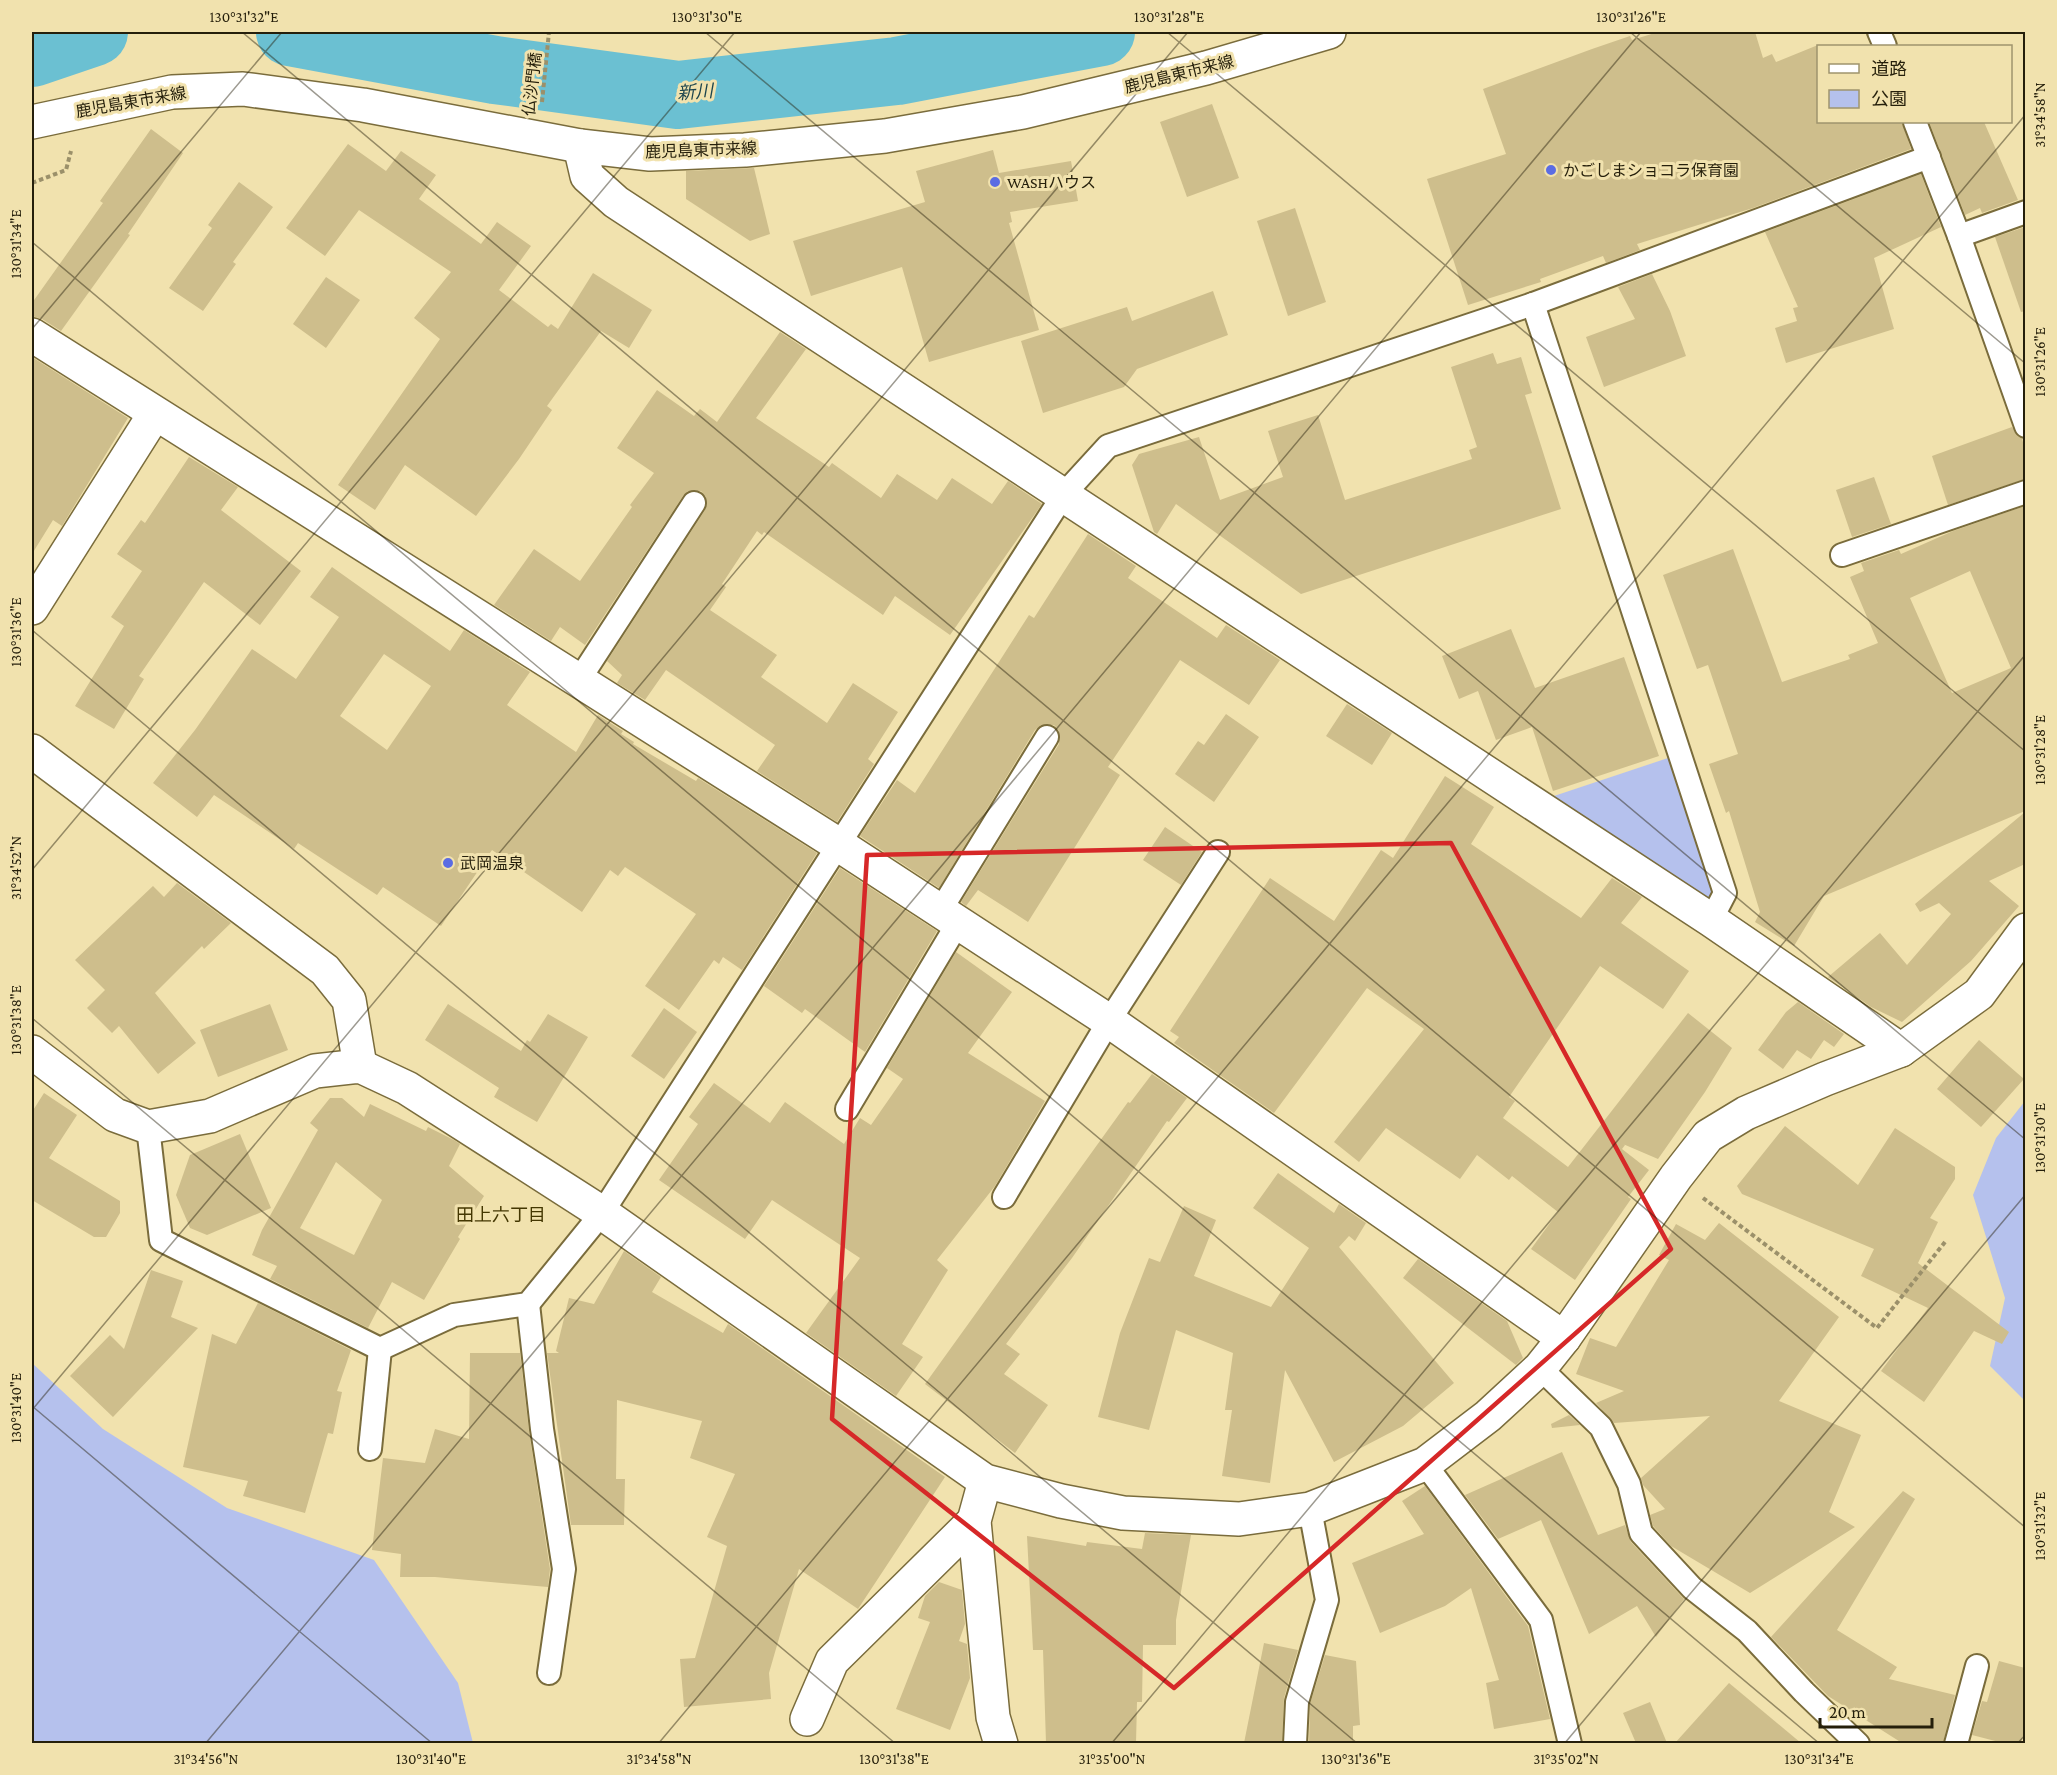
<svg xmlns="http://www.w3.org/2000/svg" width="2057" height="1775" font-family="'Crimson Pro','Noto Sans JP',serif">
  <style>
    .green { fill: #b5c1ed }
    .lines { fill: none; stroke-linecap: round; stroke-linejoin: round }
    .river { stroke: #6bc0d2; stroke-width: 68 }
    .building { fill: #cebe8c; fill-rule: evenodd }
    .service-casing { stroke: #7a6c3c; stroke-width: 26 }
    .minor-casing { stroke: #7a6c3c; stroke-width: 36 }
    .primary-casing { stroke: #7a6c3c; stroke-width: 36 }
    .path { stroke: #9b906a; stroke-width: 4; stroke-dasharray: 4.5 3; stroke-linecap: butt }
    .service { stroke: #fff; stroke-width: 22 }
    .minor { stroke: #fff; stroke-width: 33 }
    .primary { stroke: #fff; stroke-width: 33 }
    .marked { fill: none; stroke: #d62828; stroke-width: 4.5; stroke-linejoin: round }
    .ticks { fill: none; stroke: #251f0b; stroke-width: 1.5; stroke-opacity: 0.45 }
    .poi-dot { fill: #5b6ce3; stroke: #f1e2ae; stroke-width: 2 }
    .labels { text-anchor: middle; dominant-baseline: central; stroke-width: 6; stroke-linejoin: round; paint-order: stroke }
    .street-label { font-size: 16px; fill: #251f0b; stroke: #f1e2ae }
    .poi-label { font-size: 16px; fill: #251f0b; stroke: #f1e2ae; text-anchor: start }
    .water-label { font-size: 18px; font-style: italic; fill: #1c444c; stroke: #f1e2ae }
    .neighbourhood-label { font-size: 18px; fill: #443702; stroke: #f1e2ae }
    .neatline { fill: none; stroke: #251f0b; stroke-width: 2 }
    .ticks-label { font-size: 15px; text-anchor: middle; fill: #251f0b }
  </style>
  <rect width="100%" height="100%" fill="#f1e2ae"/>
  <!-- green -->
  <g class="green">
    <polygon points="1674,756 1718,893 1712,906 1548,798"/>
    <polygon points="2025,1101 2025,1401 1990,1366 2005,1298 1973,1195 1996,1138"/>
    <polygon points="32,1363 103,1429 227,1508 374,1560 458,1683 473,1743 32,1743"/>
  </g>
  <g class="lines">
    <!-- river -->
    <g class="river">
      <polyline points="290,32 495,70 678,95 897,71 1101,32"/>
      <polyline points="32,53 94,32"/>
    </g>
  </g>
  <!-- building -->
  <g class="building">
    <polygon points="1658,32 1755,32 1763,58 1772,54 1776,62 1818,45 1818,122 1902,122 1911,149 1753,208 1637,244 1640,250 1606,263 1603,256 1540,279 1541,282 1468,305 1427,179 1506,154 1483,89 1592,49 1630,36 1632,40"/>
    <polygon points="1212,104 1239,178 1187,197 1160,122"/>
    <polygon points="1929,122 1984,122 2018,200 1982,213 1980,208 1965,215"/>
    <polygon points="151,129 183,153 128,234 130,235 61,331 42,319 32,316 32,303 103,203 100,201"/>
    <polygon points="348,144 386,171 401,151 436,175 419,199 481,244 497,222 531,246 499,290 548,327 551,324 558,329 593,273 652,310 629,348 601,331 547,406 552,410 519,459 476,516 405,465 375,510 338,485 440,339 414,318 451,272 359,210 325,256 286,228"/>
    <polygon points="993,150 999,173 1071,161 1078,201 1010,212 1012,222 1009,223 1039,330 929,362 902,267 811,296 793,241 925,202 916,171"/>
    <polygon points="754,168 770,234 750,241 686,199 686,171"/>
    <polygon points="1921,174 1941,227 1874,258 1894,329 1786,363 1775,328 1797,321 1793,308 1798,307 1765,232"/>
    <polygon points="239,182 273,207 233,262 236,264 203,311 169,288 212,228 208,225"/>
    <polygon points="1295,208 1326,302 1288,316 1257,221"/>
    <polygon points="2025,227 2025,311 2021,312 1995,237"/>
    <polygon points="1652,274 1670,311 1686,356 1604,387 1586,337 1635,319 1618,287"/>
    <polygon points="326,277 360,300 326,348 293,324"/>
    <polygon points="1213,291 1228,335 1137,369 1124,387 1043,413 1021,341 1127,307 1132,321"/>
    <polygon points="780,332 806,349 756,418 829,467 832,463 881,498 897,474 937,500 952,478 992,504 1008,481 1042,504 950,635 895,596 883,615 764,532 762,535 757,531 722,584 726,587 710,610 777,655 761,677 827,723 853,683 898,712 868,759 874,764 837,822 757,771 775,745 666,670 645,700 617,683 622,675 607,661 705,510 706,497 701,491 688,491 683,496 585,645 560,627 551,641 494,605 534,549 580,581 632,507 630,505 654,473 617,448 657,390 694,416 700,409 717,422"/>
    <polygon points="1493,353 1497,364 1521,357 1532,393 1525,395 1561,509 1301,594 1176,504 1157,534 1154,532 1132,465 1139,454 1199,437 1220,500 1283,477 1268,431 1318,415 1345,500 1472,459 1469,450 1477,447 1451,367"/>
    <polygon points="32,357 128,418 62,526 53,520 32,554"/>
    <polygon points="2012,427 2022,438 2025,451 2025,479 1948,505 1932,456"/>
    <polygon points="189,457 238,487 221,510 301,571 260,625 204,582 139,676 144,679 114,729 75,706 124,626 111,617 142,571 117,554 141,520 145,523"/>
    <polygon points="1874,477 1891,524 1852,537 1836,490"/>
    <path d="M2025,506V811L1824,896L1794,946L1755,922L1760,912L1729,811L1726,813L1709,764L1738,754L1708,665L1697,669L1663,575L1733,549L1782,682L1850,659L1848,655L1878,643L1850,577L1864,571L1861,563L1899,550L1901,554L1953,531ZM1970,571L2011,668L1952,693L1910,598Z"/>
    <polygon points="1088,534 1136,566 1128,578 1217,638 1226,625 1280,660 1249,705 1180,660 1108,767 1120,775 1028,922 978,890 966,906 961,902 1059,744 1059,731 1054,725 1041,725 1035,730 939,888 860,836 897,780 915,793 1029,615 1034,618"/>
    <path d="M332,567L450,651L464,630L530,672L507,705L576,752L598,715L623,731L621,734L634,742L633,744L696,781L698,778L817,853L742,970L723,957L719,964L714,960L679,1010L645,986L696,914L625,867L618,876L610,870L582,912L492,850L441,926L383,887L377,895L298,843L294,849L214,795L197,817L153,783L195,730L252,649L296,679L339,617L310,597ZM384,654L431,686L387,750L340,716Z"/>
    <polygon points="1511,629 1535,688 1624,657 1659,756 1553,791 1532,727 1496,740 1478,691 1459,699 1442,656"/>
    <polygon points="1347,704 1392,733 1372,765 1326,736"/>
    <polygon points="1226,714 1259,737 1214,802 1175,774 1198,741 1204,745"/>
    <polygon points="1445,776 1494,807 1471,844 1581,918 1612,878 1642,897 1621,923 1689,971 1663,1009 1600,966 1509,1097 1515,1101 1503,1118 1568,1167 1688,1013 1732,1048 1705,1092 1658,1159 1623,1144 1625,1145 1622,1149 1649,1170 1628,1197 1631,1199 1575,1280 1531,1249 1558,1212 1512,1176 1509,1180 1477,1155 1460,1179 1386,1128 1359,1162 1334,1142 1424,1029 1367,988 1274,1113 1174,1043 1179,1037 1170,1031 1270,878 1334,921 1381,850 1393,858"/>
    <polygon points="2025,812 2025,864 1989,881 2019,906 1971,961 1902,1022 1871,1007 1828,977 1880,933 1907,965 1951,914 1939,903 1920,912 1915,904"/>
    <polygon points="1165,827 1202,852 1181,885 1143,860"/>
    <polygon points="840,868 937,931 865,1052 805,1009 802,1013 764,986"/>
    <polygon points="177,883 231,923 204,949 202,946 155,993 196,1043 158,1074 119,1026 112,1033 87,1008 105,990 75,960 153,886 164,897"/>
    <polygon points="956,952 1012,992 968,1053 1045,1101 995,1186 937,1260 948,1270 902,1344 923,1357 896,1396 806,1333 860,1258 772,1200 745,1239 659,1180 698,1124 689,1117 714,1083 770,1123 785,1102 844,1144 860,1118 871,1125 903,1079 887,1068"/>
    <polygon points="1798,1002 1844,1034 1834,1047 1824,1040 1811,1059 1797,1050 1783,1069 1758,1050 1786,1012"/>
    <polygon points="270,1004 288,1050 218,1077 200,1030"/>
    <polygon points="448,1004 521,1051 527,1040 530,1042 548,1014 588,1037 537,1122 494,1097 499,1088 425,1040"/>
    <polygon points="664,1008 697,1032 664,1079 631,1056"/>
    <polygon points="1979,1040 2024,1079 1981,1127 1937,1089"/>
    <polygon points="1152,1074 1187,1098 1169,1122 1167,1121 1072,1258 1006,1344 1020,1354 1004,1374 1048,1405 1015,1453 925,1384 1128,1102 1130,1103"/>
    <polygon points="44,1093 77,1115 49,1158 120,1201 120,1213 106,1237 94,1237 32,1200 32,1112"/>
    <path d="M330,1098H342L364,1117L370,1104L426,1131L428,1127L454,1140L460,1144L449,1166L484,1196L458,1237L460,1239L424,1300L392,1282L368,1328L270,1279L277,1266L252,1255L262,1230L318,1130L310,1123ZM336,1162L382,1200L354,1255L300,1228Z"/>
    <polygon points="1785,1126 1858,1185 1895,1128 1955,1167 1955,1179 1930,1218 1938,1222 1918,1263 2009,1332 2002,1344 1974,1331 1924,1402 1881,1371 1928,1308 1861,1276 1874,1249 1742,1194 1737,1186"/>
    <polygon points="240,1134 271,1208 207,1235 190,1228 176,1195 190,1155"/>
    <polygon points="1278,1173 1334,1213 1339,1204 1366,1223 1355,1241 1349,1236 1339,1247 1454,1383 1403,1426 1334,1462 1285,1370 1270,1483 1222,1476 1232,1410 1225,1410 1233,1353 1176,1330 1149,1430 1098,1417 1120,1333 1149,1258 1160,1262 1184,1206 1216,1220 1194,1276 1271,1307 1309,1248 1253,1208"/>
    <polygon points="1719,1223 1839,1317 1779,1401 1861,1435 1829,1512 1855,1527 1750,1593 1671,1546 1653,1526 1650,1515 1665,1509 1643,1485 1641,1478 1710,1416 1614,1423 1596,1403 1624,1391 1576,1374 1590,1338 1616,1347 1669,1260 1659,1255 1676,1224 1705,1240"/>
    <polygon points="624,1251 661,1277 652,1292 723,1333 728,1324 945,1477 858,1609 799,1569 769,1673 771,1699 684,1707 680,1659 695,1658 727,1546 707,1537 735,1474 690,1458 702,1421 617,1400 616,1479 625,1479 624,1525 571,1525 547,1353 559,1353 556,1351 569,1298 594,1304"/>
    <polygon points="1418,1259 1507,1321 1523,1358 1516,1365 1403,1278"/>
    <polygon points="151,1270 183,1281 171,1317 198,1328 113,1417 70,1376 110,1335 124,1349"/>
    <polygon points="258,1303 351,1350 337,1391 342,1392 333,1434 328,1433 305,1513 243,1496 248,1481 183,1467 212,1334 236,1344"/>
    <polygon points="470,1353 520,1353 529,1431 550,1569 548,1587 435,1577 400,1577 401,1554 372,1550 383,1458 425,1463 435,1429 469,1439"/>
    <polygon points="1569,1415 1580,1425 1552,1428 1551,1424"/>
    <polygon points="1562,1452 1598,1535 1625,1525 1631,1542 1684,1599 1656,1637 1637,1606 1589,1634 1541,1520 1498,1539 1465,1495"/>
    <polygon points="1425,1486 1528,1626 1550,1719 1494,1729 1486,1683 1499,1680 1471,1588 1445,1606 1380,1633 1352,1563 1424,1534 1402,1501"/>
    <polygon points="1903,1491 1915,1499 1837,1630 1897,1667 1889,1679 1955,1695 1943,1743 1902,1743 1828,1696 1771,1637"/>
    <polygon points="1145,1533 1191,1535 1176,1620 1176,1645 1143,1645 1142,1702 1137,1702 1136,1743 1046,1743 1043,1650 1033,1650 1027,1536 1086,1546 1087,1542 1142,1549"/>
    <polygon points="939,1582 962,1590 965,1624 959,1641 967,1644 970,1678 950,1730 896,1709 930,1622 918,1618 925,1596"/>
    <polygon points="1264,1643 1298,1650 1284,1698 1282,1743 1244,1743"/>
    <polygon points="1325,1655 1356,1661 1360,1725 1353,1726 1353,1743 1309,1743 1310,1704"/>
    <polygon points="1999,1661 2025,1668 2025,1728 2021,1743 2003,1743 1972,1735 1982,1701 1987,1702"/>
    <polygon points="1729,1683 1801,1743 1675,1743"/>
    <polygon points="1650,1702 1667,1743 1636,1743 1623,1713"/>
  </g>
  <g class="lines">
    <defs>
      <g id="service">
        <polyline points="1879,32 1885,46"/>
        <polyline points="1915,122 1959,236 2026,426"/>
        <polyline points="1959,236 2026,212"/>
        <polyline points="1533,304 1725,893 1711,920"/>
        <polyline points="1842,555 2026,492"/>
        <polyline points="579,680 694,503"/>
        <polyline points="940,911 1047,737"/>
        <polyline points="847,1109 958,923"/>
        <polyline points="148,1127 161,1240 380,1349 454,1315 528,1304 602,1213 1064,494 1108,446 1533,304 1929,157"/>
        <polyline points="1004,1197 1109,1021 1218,852"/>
        <polyline points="528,1304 542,1429 564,1569 549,1673"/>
        <polyline points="1540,1368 1601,1427 1629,1484 1641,1533 1692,1588 1747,1631 1804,1692 1858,1744"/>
        <polyline points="370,1449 380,1349"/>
        <polyline points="1425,1464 1541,1620 1570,1744"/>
        <polyline points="1295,1744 1297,1702 1327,1600 1310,1509"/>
        <polyline points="1956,1744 1977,1666"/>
      </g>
      <g id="minor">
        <polyline points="580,146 587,176 616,202 1711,920 1901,1050"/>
        <polyline points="32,335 839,845 1109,1021 1564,1338"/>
        <polyline points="32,608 154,415"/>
        <polyline points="32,751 325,970 349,1000 360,1066"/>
        <polyline points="32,1052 115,1115 148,1127 210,1116 315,1071 360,1066 407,1088 602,1213 985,1481 1061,1501 1123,1513 1239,1519 1310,1509 1425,1464 1488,1416 1540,1368 1564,1338 1676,1177 1708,1136 1746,1113 1825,1079 1901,1050 1979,994 2026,930"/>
        <polyline points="985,1481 974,1521 993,1717 1001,1744"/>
        <polyline points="807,1719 832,1661 974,1521"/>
      </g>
      <polyline id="primary" points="32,122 172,92 243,89 363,105 580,146 650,154 745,150 885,136 1023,112 1206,68 1329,32"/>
    </defs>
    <!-- service casing -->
    <use href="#service" class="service-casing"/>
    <!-- minor casing -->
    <use href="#minor" class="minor-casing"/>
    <!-- primary casing -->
    <use href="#primary" class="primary-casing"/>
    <!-- path -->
    <g class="path">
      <polyline points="542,102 549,32"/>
      <polyline points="32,183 66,170 71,151"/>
      <polyline points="1703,1198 1877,1328 1945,1242"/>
    </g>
    <!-- service -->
    <use href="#service" class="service"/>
    <!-- minor -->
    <use href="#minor" class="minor"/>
    <!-- primary -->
    <use href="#primary" class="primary"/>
  </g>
  <!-- marked area -->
  <path class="marked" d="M1451,843L1671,1249L1174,1688L832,1419L867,855Z"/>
  <!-- ticks -->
  <path class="ticks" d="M242,32L2026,1528M705,32L2026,1140M1167,32L2026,752M1630,32L2026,364M32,242L1820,1744M32,329L282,32M32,630L1358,1744M32,870L735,32M32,1018L896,1744M32,1406L433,1744M32,1410L1188,32M205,1744L1641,32M658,1744L2026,114M1111,1744L2026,654M1564,1744L2026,1194M2017,1744L2026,1734"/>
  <!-- markers -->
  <g class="poi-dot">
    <circle cx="1551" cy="170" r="6"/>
    <circle cx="995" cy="182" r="6"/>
    <circle cx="448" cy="863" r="6"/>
  </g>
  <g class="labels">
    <!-- street labels -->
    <g class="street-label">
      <text transform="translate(1179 74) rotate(-14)">鹿児島東市来線</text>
      <text transform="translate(532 84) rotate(-84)">仏沙門橋</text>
      <text transform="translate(131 102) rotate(-10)">鹿児島東市来線</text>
      <text transform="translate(701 150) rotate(-2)">鹿児島東市来線</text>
    </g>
    <!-- poi labels -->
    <g class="poi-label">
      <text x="1563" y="170">かごしまショコラ保育園</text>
      <text x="1007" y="182">WASHハウス</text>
      <text x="460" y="863">武岡温泉</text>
    </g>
    <!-- water labels -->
    <g class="water-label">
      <text transform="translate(695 92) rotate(-4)">新川</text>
    </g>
    <!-- neighbourhood labels -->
    <g class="neighbourhood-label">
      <text x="501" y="1215">田上六丁目</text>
    </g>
  </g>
  <!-- border -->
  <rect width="2057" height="1775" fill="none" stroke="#f1e2ae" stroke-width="66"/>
  <!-- legend -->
  <rect x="1817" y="45" width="195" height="78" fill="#f1e2ae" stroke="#9f946d" stroke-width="1.5"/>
  <rect x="1829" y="64" width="30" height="9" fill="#ffffff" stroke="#9f946d" stroke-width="1.5"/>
  <text x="1871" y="75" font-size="18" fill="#251f0b">道路</text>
  <rect x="1829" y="90" width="30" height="18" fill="#b5c1ed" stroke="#9f946d" stroke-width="1.5"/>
  <text x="1871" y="105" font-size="18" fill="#251f0b">公園</text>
  <!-- scale -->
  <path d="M1820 1718v9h112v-9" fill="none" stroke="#251f0b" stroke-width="3"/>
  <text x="1829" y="1718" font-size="18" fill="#251f0b" stroke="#f1e2ae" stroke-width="4.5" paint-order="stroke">20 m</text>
  <rect x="33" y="33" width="1991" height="1709" class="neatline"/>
  <g class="ticks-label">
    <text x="244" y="22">130°31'32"E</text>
    <text x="707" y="22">130°31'30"E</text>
    <text x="1169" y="22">130°31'28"E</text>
    <text x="1631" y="22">130°31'26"E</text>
    <text transform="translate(2040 115) rotate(-90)" y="5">31°34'58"N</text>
    <text transform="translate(16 244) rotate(-90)" y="5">130°31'34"E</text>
    <text transform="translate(2040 362) rotate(-90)" y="5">130°31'26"E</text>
    <text transform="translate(16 632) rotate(-90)" y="5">130°31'36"E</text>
    <text transform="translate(2040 750) rotate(-90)" y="5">130°31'28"E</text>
    <text transform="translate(16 868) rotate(-90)" y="5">31°34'52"N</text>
    <text transform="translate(16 1020) rotate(-90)" y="5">130°31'38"E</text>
    <text transform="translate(2040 1138) rotate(-90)" y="5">130°31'30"E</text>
    <text transform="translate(16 1408) rotate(-90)" y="5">130°31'40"E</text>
    <text transform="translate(2040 1526) rotate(-90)" y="5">130°31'32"E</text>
    <text x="206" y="1764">31°34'56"N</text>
    <text x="431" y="1764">130°31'40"E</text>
    <text x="659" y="1764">31°34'58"N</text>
    <text x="894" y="1764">130°31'38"E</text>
    <text x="1112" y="1764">31°35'00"N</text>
    <text x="1356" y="1764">130°31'36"E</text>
    <text x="1566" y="1764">31°35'02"N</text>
    <text x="1819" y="1764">130°31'34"E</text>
  </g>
</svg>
